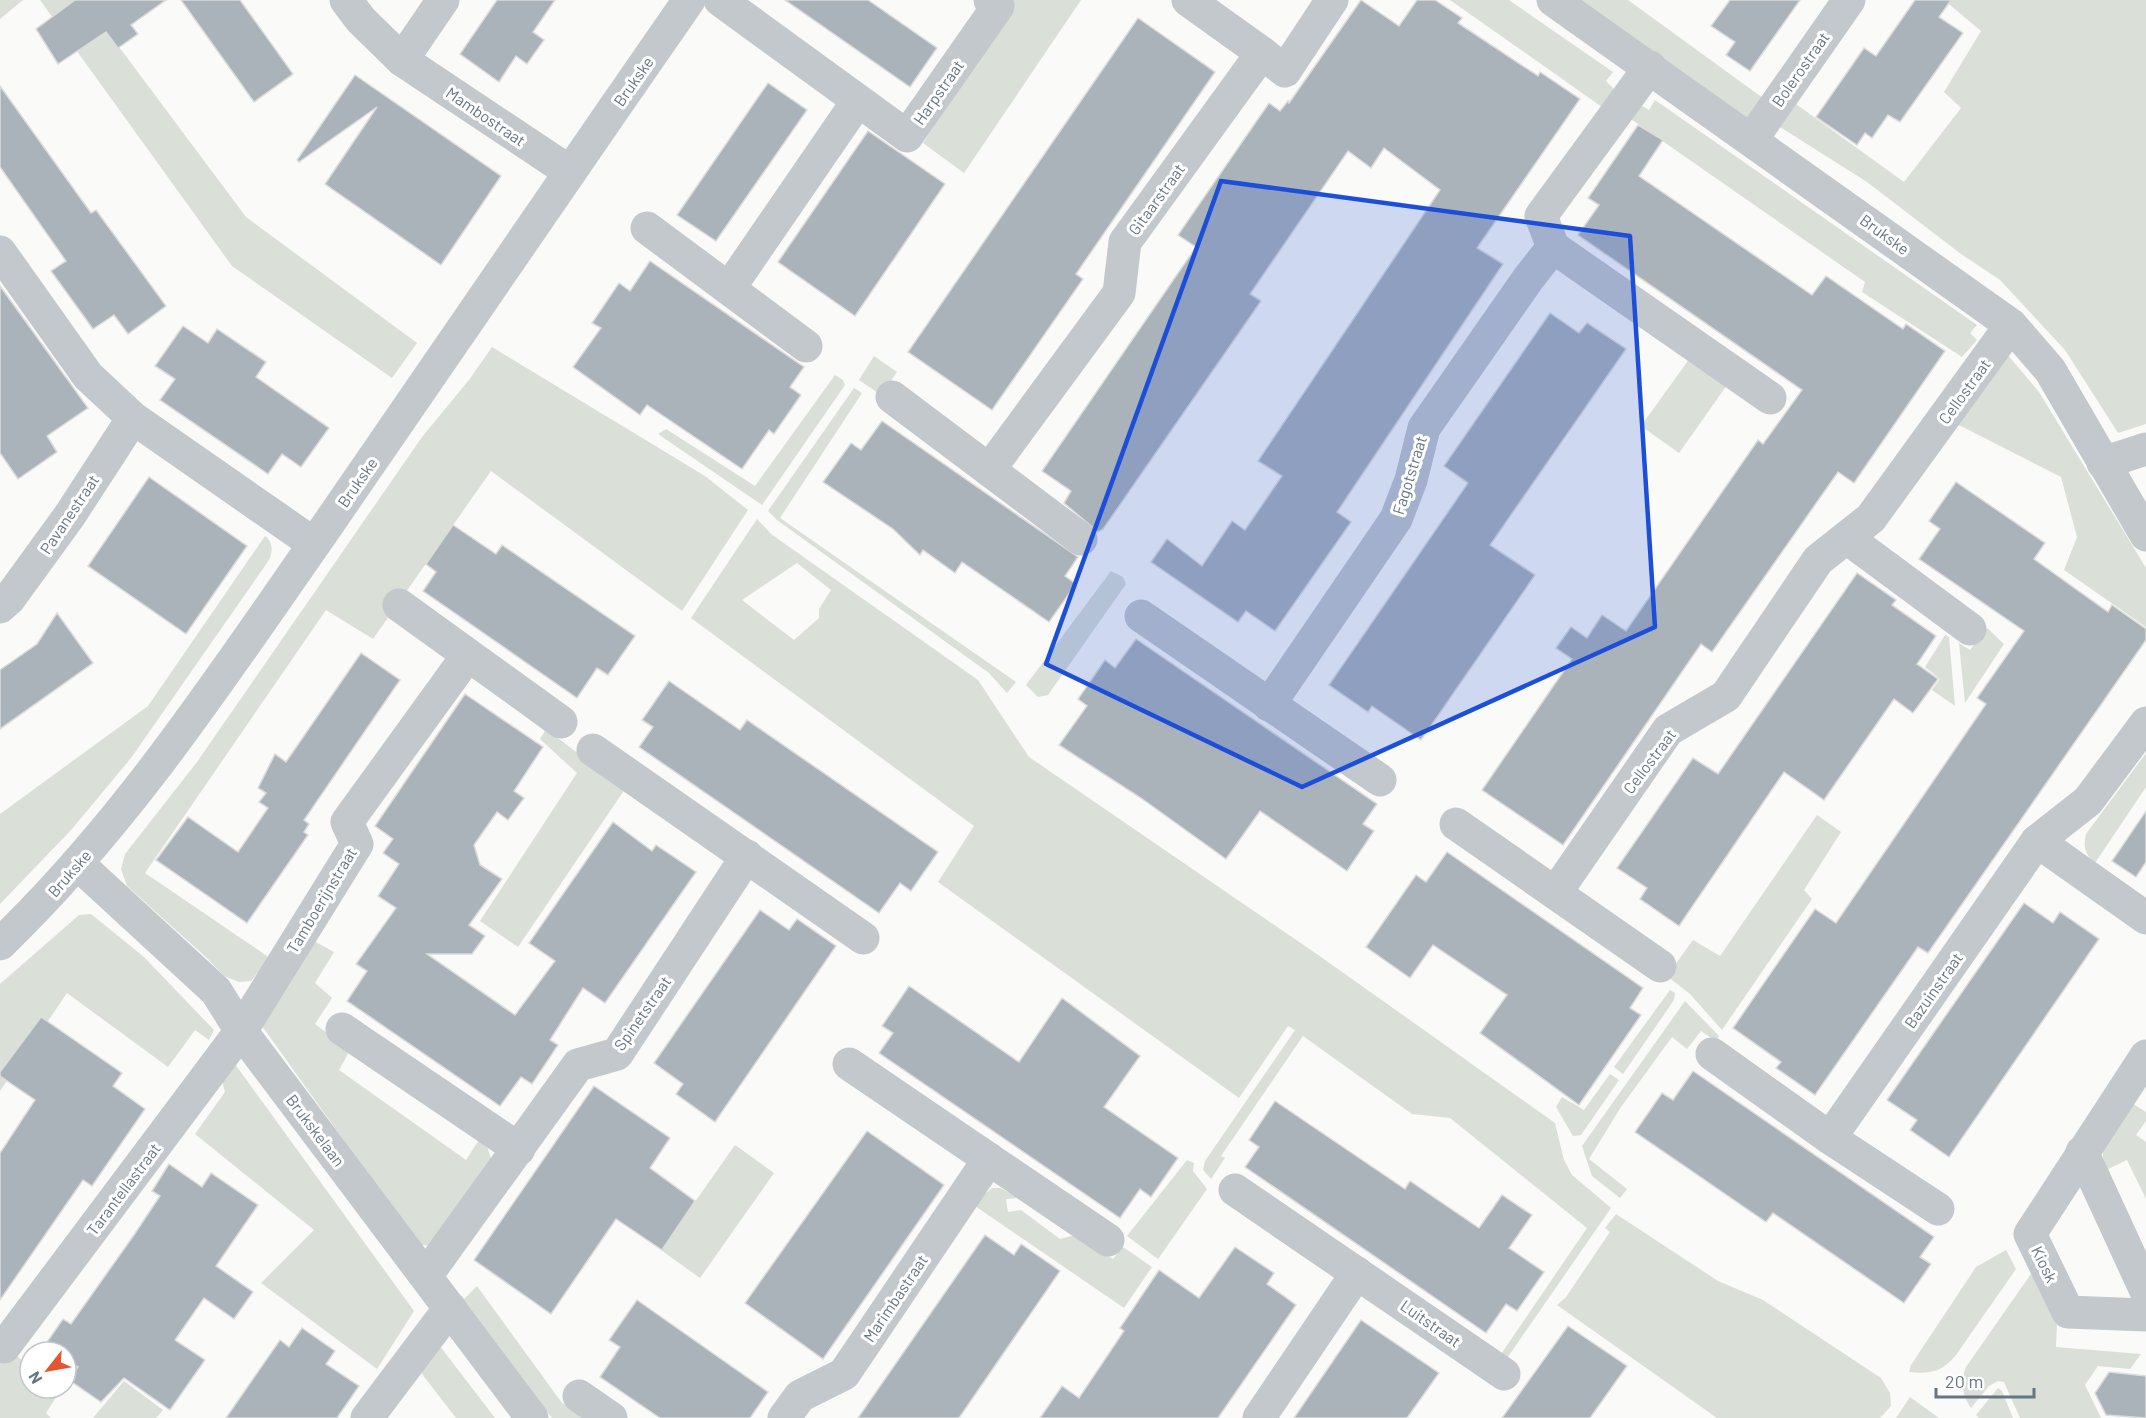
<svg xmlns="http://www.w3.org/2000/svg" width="2146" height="1418" font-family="Barlow,sans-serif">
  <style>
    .green { fill: #dadfd7; fill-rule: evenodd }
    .building { fill: #aab3b9; stroke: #dcdcda; stroke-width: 1.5 }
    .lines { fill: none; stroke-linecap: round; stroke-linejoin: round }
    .minor { stroke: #c3c8cc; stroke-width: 33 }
    .marked { fill: #1d4ed8; fill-opacity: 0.2; stroke: #1d4ed8; stroke-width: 4.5; stroke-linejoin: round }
    .labels { text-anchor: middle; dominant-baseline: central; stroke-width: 6; stroke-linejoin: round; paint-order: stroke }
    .street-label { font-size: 16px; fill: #657683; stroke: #fff }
  </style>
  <rect width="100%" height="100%" fill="#fafaf8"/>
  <!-- green -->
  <g class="green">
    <polygon points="0,0 23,0 0,19"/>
    <polygon points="40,0 84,0 246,217 417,343 392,378 232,266"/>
    <polygon points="1002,0 1081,0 964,173 923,143 1012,7"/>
    <polygon points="1450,0 1509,0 1613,72 1606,81 1615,90 1602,107"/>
    <polygon points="1576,0 1628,0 1767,101 1749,125"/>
    <polygon points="1944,0 2146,0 2146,424 2118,433 2065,350 2000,280 1961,254 1867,182 1780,127 1796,104 1904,182 1961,108 1944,92 1981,31"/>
    <polygon points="1655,100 1977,325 1970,333 1977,340 1962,357 1862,292 1865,282 1628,117 1638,103 1649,110"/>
    <polygon points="492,347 705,476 748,510 682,611 491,471 373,639 326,610 145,873 270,958 251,981 239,982 224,976 208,959 127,886 121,869 125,854 197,762 422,437 469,380"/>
    <polygon points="2001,347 2039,392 2146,568 2146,627 2064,570 2077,537 2061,477 1953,422"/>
    <polygon points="874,356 897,372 881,395 859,380"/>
    <polygon points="1690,358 1727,385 1679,453 1641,426"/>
    <polygon points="835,375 843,380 845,385 762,505 658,434 666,429 755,486"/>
    <polygon points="854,388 862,393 780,518 1016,682 1007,693 989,673 777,520 768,511"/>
    <path d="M757,519L771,534L978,680L1029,757L1321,957L1555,1123L1564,1160L1572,1175L1611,1208L1503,1364L1497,1360L1587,1228L1450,1118L1412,1114L1303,1036L1221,1156L1225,1158L1211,1179L1203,1170L1205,1161L1295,1030L1288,1026L1239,1098L938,882L974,826L691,618ZM797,563L831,590L819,609V618L794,640L742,600Z"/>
    <path d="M265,536C273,542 273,551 269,560L131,758L72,829L0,904V814L148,706Z"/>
    <polygon points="1111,571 1123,577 1126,584 1048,695 1038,697 1026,685"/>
    <polygon points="1987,628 2004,644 1965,703 1959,643 1970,650"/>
    <polygon points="1945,635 1949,637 1955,706 1932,690 1940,679 1925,667"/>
    <polygon points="546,729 625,789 518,947 480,921 577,773 540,739"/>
    <path d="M2146,753V787L2095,863C2085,854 2083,848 2086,834Z"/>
    <polygon points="1817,815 1841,832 1804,890 1812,899 1722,1030 1690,994 1667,976 1693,940 1720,956"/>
    <polygon points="91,914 144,957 214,1030 209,1040 195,1030 168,1067 67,993 0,1091 0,984 79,915"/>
    <polygon points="314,941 334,952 315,983 332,998 315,1024 350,1050 339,1070 466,1160 479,1140 485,1141 492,1161 433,1246 422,1245 415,1240 262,1026"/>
    <polygon points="1670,990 1675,993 1674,1000 1623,1074 1614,1067"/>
    <polygon points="1685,1001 1719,1036 1716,1041 1701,1031 1687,1049 1672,1037 1621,1107 1589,1159 1627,1189 1620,1198 1592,1176 1582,1146"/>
    <polygon points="232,1060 414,1311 377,1369 261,1283 314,1230 195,1134 225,1092 218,1068"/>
    <polygon points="1610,1074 1619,1080 1581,1135 1573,1136 1556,1107 1562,1097 1584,1110"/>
    <polygon points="2130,1102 2146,1112 2146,1121 2136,1135 2146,1142 2146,1199 2127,1160 2104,1171 2102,1141"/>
    <polygon points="735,1145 774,1173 700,1278 661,1250"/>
    <polygon points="1187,1160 1194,1163 1193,1171 1207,1189 1158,1259 1127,1236"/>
    <polygon points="992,1188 1000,1188 1019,1198 1006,1199 1008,1212 1021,1210 1060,1239 1075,1235 1113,1259 1123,1247 1152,1267 1124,1308 975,1206 979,1199"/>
    <polygon points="1616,1214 1718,1281 1763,1300 1881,1378 1890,1393 1891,1406 1880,1418 1717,1418 1557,1305 1566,1297 1610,1232 1605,1228"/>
    <path d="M2006,1250L2016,1269L1956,1355C1942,1372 1931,1374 1909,1372L1911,1365L1976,1267Z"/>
    <path d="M2033,1271L2057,1325L2056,1347L2141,1354L2130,1369L2098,1366L2085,1385L2101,1418H2020L2004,1382L1998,1381L1989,1386L1971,1408C1962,1395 1960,1382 1966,1367Z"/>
    <polygon points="477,1286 562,1403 588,1418 552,1418 463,1300"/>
    <polygon points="0,1344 26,1363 30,1360 30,1388 62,1388 46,1413 51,1418 0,1418"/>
    <polygon points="439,1345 495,1418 456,1418 422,1374 420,1365"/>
    <polygon points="124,1381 163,1410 156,1418 93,1418"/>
    <polygon points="1998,1388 2002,1391 2013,1418 1979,1418 1976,1415"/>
    <polygon points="1910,1397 1939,1418 1896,1418"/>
  </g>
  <!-- building -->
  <g class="building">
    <polygon points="75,0 166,0 131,25 138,34 118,48 106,32 58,64 36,29"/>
    <polygon points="181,0 240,0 293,74 254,102"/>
    <polygon points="497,0 555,0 533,32 544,40 527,64 516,56 499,82 460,54"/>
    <polygon points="785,0 868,0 937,48 910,87"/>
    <polygon points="1361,0 1399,26 1417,0 1435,0 1462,18 1458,23 1538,76 1540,72 1580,99 1477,248 1503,264 1337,512 1351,522 1275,631 1246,611 1238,622 1151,562 1167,539 1202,566 1232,521 1245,530 1282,476 1258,461 1440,190 1384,148 1371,168 1348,151 1250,294 1261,301 1103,529 1098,532 1064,503 1071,491 1042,471 1196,247 1178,235 1269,103 1280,111 1288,101 1289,103"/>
    <polygon points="1730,0 1800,0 1750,71 1726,55 1735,42 1711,26"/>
    <polygon points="1915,0 1951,0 1939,17 1963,33 1900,122 1888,115 1872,138 1865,133 1857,145 1816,117 1864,48 1876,56"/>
    <polygon points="1138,18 1215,72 1076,274 1083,279 992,410 908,352"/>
    <polygon points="355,75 501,176 441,265 325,184 377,107 299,162 297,160"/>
    <polygon points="768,83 807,110 716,241 677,215"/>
    <polygon points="0,86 91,213 96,210 166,306 128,334 114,315 93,329 51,271 66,261 0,167"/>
    <polygon points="1638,125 1663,140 1639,176 1812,295 1826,276 1903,329 1906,324 1945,351 1854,483 1838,472 1712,652 1701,644 1563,845 1482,790 1572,659 1556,648 1571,627 1587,638 1602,615 1626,631 1758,440 1763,444 1802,390 1578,235 1599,205 1588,198"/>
    <polygon points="868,131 945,184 855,316 778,262"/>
    <polygon points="650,261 804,367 790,387 801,395 774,434 769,430 742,469 647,405 640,415 573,367 601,328 592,323 619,283 630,291"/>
    <polygon points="0,286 88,408 47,436 57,452 18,479 0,453"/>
    <polygon points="1550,313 1579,333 1587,323 1626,349 1490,545 1535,575 1421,740 1372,706 1368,712 1329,685 1468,483 1444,466"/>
    <polygon points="183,326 208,343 217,329 266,362 256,377 329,428 301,467 282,454 268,474 160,400 175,379 155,366"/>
    <polygon points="882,421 1078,557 1065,576 1076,584 1049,622 962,562 955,573 923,550 920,555 893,529 823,482 851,443 861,450"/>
    <polygon points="149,477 247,546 186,634 88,566"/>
    <polygon points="1956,482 2045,543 2034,559 2108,612 2112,605 2146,629 2146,640 1928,953 1918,947 1815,1095 1776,1068 1781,1062 1733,1028 1815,909 1836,923 1986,704 1977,698 2024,631 1919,559 1940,529 1929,521"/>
    <polygon points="453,525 496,554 502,545 635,636 608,675 597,668 577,698 423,591 436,572 426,564"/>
    <polygon points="1857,573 1896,600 1892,605 1936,636 1917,664 1938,679 1913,713 1894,699 1824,800 1784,772 1679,926 1640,899 1647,888 1617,868 1693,758 1718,774"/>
    <polygon points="57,613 93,663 0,729 0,670 37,644"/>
    <polygon points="1136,639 1377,804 1363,824 1374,831 1347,871 1260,811 1226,859 1141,798 1059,745 1087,706 1078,699 1105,660 1115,668"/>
    <polygon points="361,653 400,680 304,820 309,824 304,832 308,835 247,923 156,860 188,817 238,852 268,808 259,802 266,793 258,788 275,754 286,762"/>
    <polygon points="669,681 740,730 747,720 938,852 911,891 900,883 879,913 639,747 653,727 642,720"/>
    <polygon points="465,694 543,747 514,791 524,798 508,820 497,812 474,845 480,865 502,879 469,925 485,936 472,954 427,954 515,1015 555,961 529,943 613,822 652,851 656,845 696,872 605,1003 583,988 550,1040 558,1045 532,1084 521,1077 500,1106 347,1001 367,971 356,964 396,908 378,896 399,864 383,853 393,839 375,826"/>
    <polygon points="2146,811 2146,862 2136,877 2112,861"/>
    <polygon points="1447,852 1643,988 1630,1008 1641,1015 1579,1105 1480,1033 1507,995 1433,945 1410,978 1366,947 1416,875 1426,882"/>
    <polygon points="2024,903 2053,923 2060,912 2099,939 1949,1157 1910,1130 1917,1120 1887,1100"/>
    <polygon points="760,910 789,930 797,919 836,946 715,1122 676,1094 683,1084 654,1063"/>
    <polygon points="909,986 1019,1062 1062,998 1140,1056 1104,1107 1178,1158 1151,1197 1140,1189 1120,1218 879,1053 893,1033 882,1026"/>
    <polygon points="41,1017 122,1073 113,1086 145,1109 92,1186 83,1180 0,1300 0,1153 35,1100 0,1076 0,1072"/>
    <polygon points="1693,1071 1934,1237 1920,1257 1931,1264 1904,1303 1773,1213 1766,1222 1635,1132 1662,1093 1673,1100"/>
    <polygon points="594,1086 670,1138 650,1168 695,1201 662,1250 616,1219 551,1314 474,1260"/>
    <polygon points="1275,1101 1405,1189 1410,1181 1479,1228 1502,1195 1532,1215 1509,1248 1544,1272 1517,1311 1506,1304 1486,1333 1245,1167 1259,1147 1249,1140"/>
    <polygon points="867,1131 944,1185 823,1359 745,1303"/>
    <polygon points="169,1164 202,1187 211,1173 258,1205 216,1266 253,1292 234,1319 204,1298 175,1340 205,1360 170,1410 124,1378 101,1402 69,1380 78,1367 66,1359 66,1352 56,1352 45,1345 63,1319 71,1324 134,1235 160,1196 152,1191"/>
    <polygon points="985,1235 1014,1255 1021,1244 1060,1271 959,1418 858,1418"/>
    <polygon points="1235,1247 1274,1273 1267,1284 1296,1305 1218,1418 1040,1418 1062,1386 1079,1398 1124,1331 1120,1328 1159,1270 1199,1298"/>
    <polygon points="637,1300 768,1392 750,1418 660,1418 600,1377 620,1347 609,1340"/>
    <polygon points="1361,1320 1439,1373 1407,1418 1294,1418"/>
    <polygon points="1568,1326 1627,1366 1590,1418 1502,1418"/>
    <polygon points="302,1328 335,1351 326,1364 359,1386 337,1418 226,1418 280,1340 289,1347"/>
    <polygon points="2109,1372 2146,1376 2146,1418 2106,1415 2095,1393"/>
  </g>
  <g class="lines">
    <!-- minor -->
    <g class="minor">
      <polyline points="346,0 361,20 402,60 570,172"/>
      <polyline points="720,0 907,136 998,6 990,0"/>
      <polyline points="1188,0 1262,53"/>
      <polyline points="1553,0 2011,325 2050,370 2146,535"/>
      <polyline points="402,60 443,0"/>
      <polyline points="1752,139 1849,0"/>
      <polyline points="647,228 806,346"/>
      <polyline points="1553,247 1770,398"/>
      <polyline points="0,252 88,376 133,418 314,544"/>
      <polyline points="730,287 857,102"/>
      <polyline points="892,397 1081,539"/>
      <polyline points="2103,463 2146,449"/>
      <polyline points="989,470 1119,293 1125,242 1262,53 1285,71 1332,0"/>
      <polyline points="1847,538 1970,629"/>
      <polyline points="399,605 561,722"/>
      <polyline points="0,607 9,599 70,515 133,418"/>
      <polyline points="1141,616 1380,780"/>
      <polyline points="1269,705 1396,519 1411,480 1424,428 1528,279 1553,247 1541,216 1650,67"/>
      <polyline points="593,750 863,938"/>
      <polyline points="1456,824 1660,966"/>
      <polyline points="2037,841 2146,918"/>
      <polyline points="78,864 216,991 241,1031 532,1418"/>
      <polyline points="1556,892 1668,730 1726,696 1818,560 1871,518 2011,325"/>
      <path d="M0,944C127,822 222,676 322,533C445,355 566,177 689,0"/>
      <polyline points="342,1029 519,1149"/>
      <polyline points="1712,1054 1830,1138 1938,1209"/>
      <polyline points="2146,1056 2030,1234 2068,1312 2146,1315"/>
      <polyline points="849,1064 1108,1240"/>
      <polyline points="1830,1138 2037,841 2088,801 2146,723"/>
      <polyline points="2082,1152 2146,1291"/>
      <polyline points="1235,1190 1504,1374"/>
      <polyline points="426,1276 578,1065 617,1054 747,856"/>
      <polyline points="4,1347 241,1031 357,844 347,822 468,655"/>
      <polyline points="579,1396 611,1418"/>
      <polyline points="367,1418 450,1308"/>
      <polyline points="784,1418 800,1396 844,1374 989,1159"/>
      <polyline points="1259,1418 1357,1273"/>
    </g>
  </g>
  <!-- marked area -->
  <path class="marked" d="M1221,181L1630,236L1655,627L1302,787L1046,664Z"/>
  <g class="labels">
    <!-- street labels -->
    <g class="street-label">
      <text transform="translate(1800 69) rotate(-55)">Bolerostraat</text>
      <text transform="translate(633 81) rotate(-55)">Brukske</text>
      <text transform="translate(938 92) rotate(-55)">Harpstraat</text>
      <text transform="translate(486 116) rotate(34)">Mambostraat</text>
      <text transform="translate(1156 199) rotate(-54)">Gitaarstraat</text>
      <text transform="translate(1885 234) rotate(36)">Brukske</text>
      <text transform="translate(1964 391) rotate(-54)">Cellostraat</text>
      <text transform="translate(1409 475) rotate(-73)">Fagotstraat</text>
      <text transform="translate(357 482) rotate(-55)">Brukske</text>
      <text transform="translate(69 514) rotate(-56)">Pavanestraat</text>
      <text transform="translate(1649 761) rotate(-53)">Cellostraat</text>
      <text transform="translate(69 873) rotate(-49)">Brukske</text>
      <text transform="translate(321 900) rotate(-59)">Tamboerijnstraat</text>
      <text transform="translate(1933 990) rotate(-55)">Bazuinstraat</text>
      <text transform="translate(642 1013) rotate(-55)">Spinetstraat</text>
      <text transform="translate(316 1130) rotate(53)">Brukskelaan</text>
      <text transform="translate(123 1189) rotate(-53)">Tarantellastraat</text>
      <text transform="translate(2045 1264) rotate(64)">Kiosk</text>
      <text transform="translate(895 1298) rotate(-56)">Marimbastraat</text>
      <text transform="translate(1431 1323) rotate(35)">Luitstraat</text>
    </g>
  </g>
  <!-- north arrow -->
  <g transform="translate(48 1370) rotate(239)"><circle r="28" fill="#ffffff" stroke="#c1c8cd" stroke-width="1.5"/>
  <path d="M0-4.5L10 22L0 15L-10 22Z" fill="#e4572e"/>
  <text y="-9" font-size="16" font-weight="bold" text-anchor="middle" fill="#657683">N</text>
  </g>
  <!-- scale -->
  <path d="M1936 1388v9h98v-9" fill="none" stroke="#657683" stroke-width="3"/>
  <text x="1945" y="1388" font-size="18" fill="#657683" stroke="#ffffff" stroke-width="4.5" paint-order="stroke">20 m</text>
</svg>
